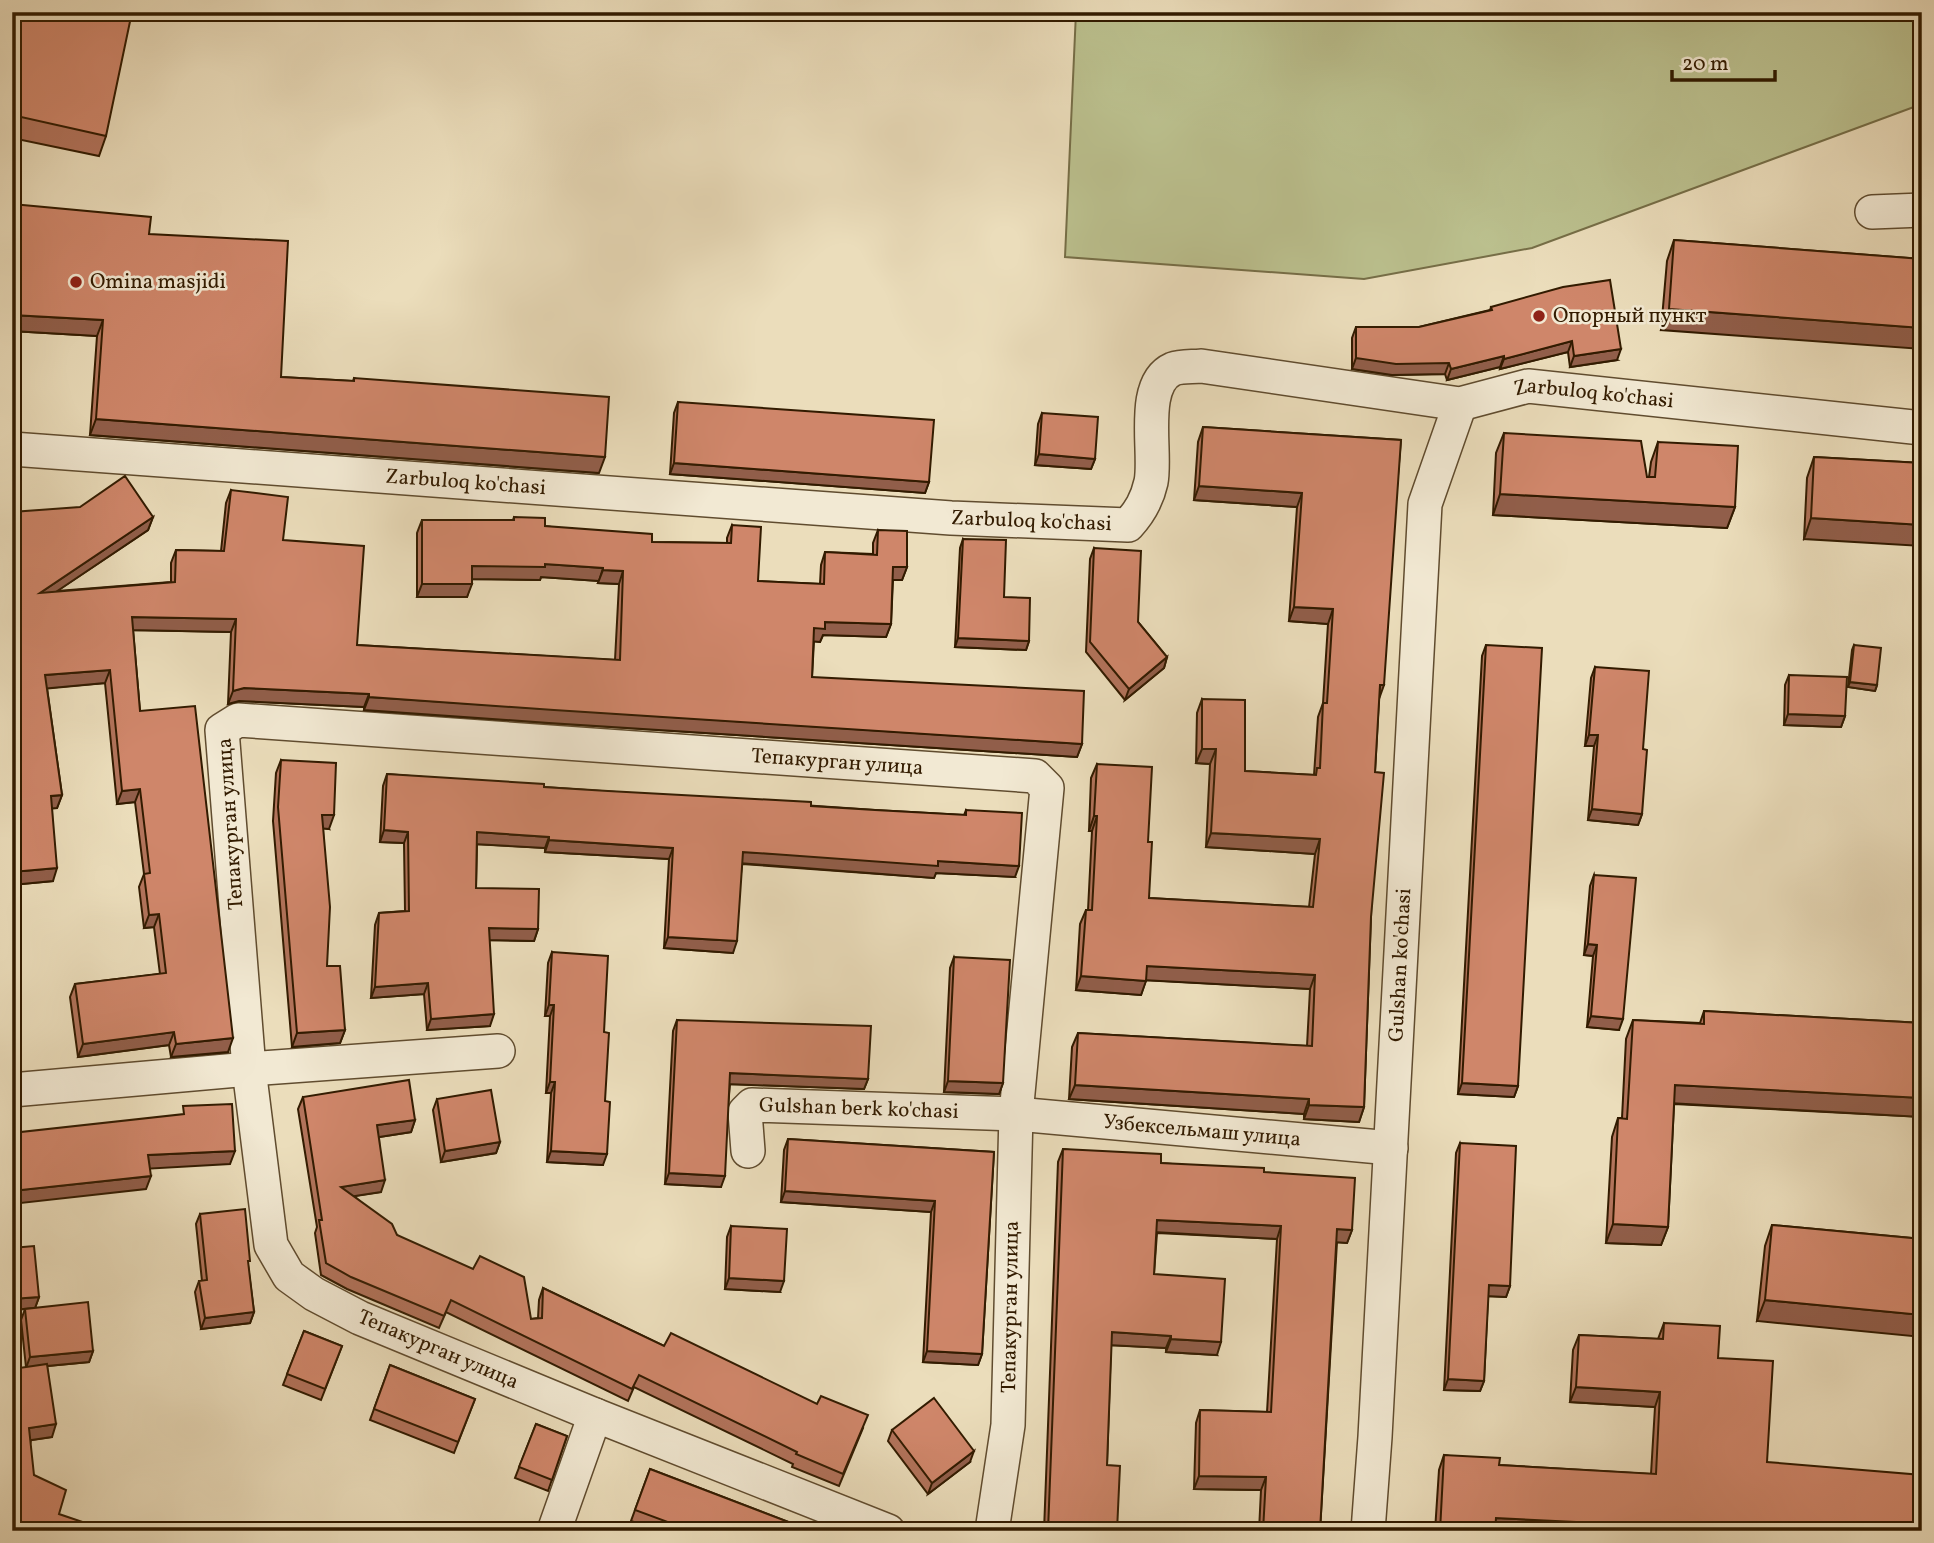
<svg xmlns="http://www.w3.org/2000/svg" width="1934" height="1543" font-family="Vollkorn,serif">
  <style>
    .green { fill: #bbc08e; stroke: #766e47; stroke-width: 2 }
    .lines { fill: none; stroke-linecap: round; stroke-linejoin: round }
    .minor-casing { stroke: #604c2f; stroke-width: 36 }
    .minor { stroke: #f2e9d3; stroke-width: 33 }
    .wall { fill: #b2735b; stroke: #321b00; stroke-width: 2 }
    .shaded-wall { fill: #915e4a; stroke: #321b00; stroke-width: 2 }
    .building { fill: #cf866a; stroke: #321b00; stroke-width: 2 }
    .poi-dot { fill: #8f2418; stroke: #f2e9d3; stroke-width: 2.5 }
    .labels { text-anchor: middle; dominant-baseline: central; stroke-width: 5; stroke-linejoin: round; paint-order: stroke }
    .poi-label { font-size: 21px; fill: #321b00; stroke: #f2e9d3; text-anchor: start }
    .street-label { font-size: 21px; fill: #321b00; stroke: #f2e9d3 }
  </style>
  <rect width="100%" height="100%" fill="#ebddbb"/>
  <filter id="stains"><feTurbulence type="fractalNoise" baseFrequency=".00286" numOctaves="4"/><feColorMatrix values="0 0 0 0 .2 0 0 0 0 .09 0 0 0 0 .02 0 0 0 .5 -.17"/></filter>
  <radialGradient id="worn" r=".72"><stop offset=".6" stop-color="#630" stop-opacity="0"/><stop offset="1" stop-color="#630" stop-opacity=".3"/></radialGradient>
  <!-- green -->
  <polygon class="green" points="1076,12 1922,12 1922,104 1532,248 1364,279 1065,257"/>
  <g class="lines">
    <defs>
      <g id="minor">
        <polyline points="1872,212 1922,210"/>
        <path id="s1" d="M12,449L951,518L1128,525C1140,512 1147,500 1151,482C1157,453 1139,384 1173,369C1181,366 1193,367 1201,366L1460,404L1528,386L1922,428"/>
        <polyline points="12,1090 249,1069 498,1051"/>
        <path id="s2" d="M748,1151L745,1112L752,1105L1016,1114L1391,1148"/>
        <polyline points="554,1531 595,1415"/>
        <path id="s3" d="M888,1531L595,1415L360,1318L314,1294L289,1276L271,1245L249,1069L222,730L238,720L1035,776L1047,788L1016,1114L1008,1425L992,1531"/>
        <path id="s4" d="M1368,1531L1375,1437L1425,504L1460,404"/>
      </g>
    </defs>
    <!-- minor casing -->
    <use href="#minor" class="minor-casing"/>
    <!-- minor -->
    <use href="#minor" class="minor"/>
  </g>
  <!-- wall -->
  <g class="wall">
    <polygon points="12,12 106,136 99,156 12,138"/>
    <polygon points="12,204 149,234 281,377 353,381 354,378 599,473 90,435 97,336 12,331"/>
    <polygon points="1674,240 1922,259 1661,330 1667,261"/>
    <polygon points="1491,307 1617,360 1570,367 1568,352 1500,369 1500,367 1447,380 1445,374 1392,375 1352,369 1352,338 1356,327 1419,327 1490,310"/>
    <polygon points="678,402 929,482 925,493 670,474 674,413"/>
    <polygon points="1042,413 1095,459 1091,469 1035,465 1038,424"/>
    <polygon points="1203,427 1401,440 1379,699 1375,772 1371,917 1364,1107 1359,1122 1304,1119 1304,1114 1069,1099 1072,1047 1078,1033 1307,1046 1310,989 1146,980 1141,995 1076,990 1080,924 1086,910 1088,910 1092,831 1089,831 1091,778 1097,764 1148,842 1149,898 1309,907 1315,854 1206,847 1210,764 1196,763 1197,713 1202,699 1245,771 1314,775 1318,717 1323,703 1328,624 1289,621 1297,507 1194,500 1198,442"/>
    <polygon points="1504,433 1647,477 1649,477 1651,462 1658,442 1735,507 1727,528 1493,515 1496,453"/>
    <polygon points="1814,457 1922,463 1804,539 1807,478"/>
    <polygon points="231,490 283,540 357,645 615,660 619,584 598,583 599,581 541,577 540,580 472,579 467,597 417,597 417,533 422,520 513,520 514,517 545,526 652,542 727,543 727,538 732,525 758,581 820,584 821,565 825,552 873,554 873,543 878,530 907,567 902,580 893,580 891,624 886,637 823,635 820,642 814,641 812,677 1082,744 1077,757 549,723 364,710 364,707 239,701 228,704 231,632 133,630 140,711 228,1052 171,1057 169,1045 78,1057 70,997 75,984 160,974 154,927 144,928 139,887 144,874 135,802 117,804 105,683 47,688 62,795 57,808 52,808 53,881 12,885 12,512 153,517 148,530 57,591 171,582 171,563 176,550 221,551 226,503"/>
    <polygon points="963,539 1004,597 1029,641 1026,650 955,647 960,548"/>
    <polygon points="1094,548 1138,622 1167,657 1164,668 1125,700 1086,652 1090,559"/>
    <polygon points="1486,645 1518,1086 1514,1097 1458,1094 1482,656"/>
    <polygon points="1854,645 1877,685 1875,691 1848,687 1852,650"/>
    <polygon points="1595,667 1643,749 1642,814 1638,825 1588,820 1594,746 1585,746 1591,678"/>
    <polygon points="1789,675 1845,716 1841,727 1784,725 1785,685"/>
    <polygon points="281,760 329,829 323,828 327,966 345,1030 340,1043 292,1047 273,821 276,773"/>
    <polygon points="387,774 544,787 875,810 964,815 966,810 1015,877 936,873 934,878 742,864 733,953 664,948 669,859 545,852 545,848 477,844 476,888 538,929 534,941 489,940 490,1026 427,1030 424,994 371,998 375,925 379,913 405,911 404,843 380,842 383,786"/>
    <polygon points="1594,875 1619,1030 1587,1027 1593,956 1584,955 1590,886"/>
    <polygon points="552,952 604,1032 605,1101 603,1165 547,1162 551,1093 546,1093 550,1016 545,1016 548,963"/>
    <polygon points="954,957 1003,1083 999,1094 944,1092 950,968"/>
    <polygon points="1704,1011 1922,1023 1922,1117 1674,1104 1668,1227 1661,1245 1606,1243 1612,1137 1618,1118 1622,1118 1626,1039 1633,1020 1700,1023"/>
    <polygon points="677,1020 868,1079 864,1089 730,1084 721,1187 665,1184 673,1031"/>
    <polygon points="303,1097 415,1120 411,1132 379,1137 381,1192 354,1196 397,1235 531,1319 538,1318 539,1300 543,1288 664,1346 863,1428 839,1486 792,1467 793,1464 634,1387 628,1401 446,1312 439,1328 347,1289 321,1275 315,1233 317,1227 298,1109"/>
    <polygon points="437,1099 500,1142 496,1153 441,1162 433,1110"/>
    <polygon points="788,1139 994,1152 982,1354 978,1365 923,1362 931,1212 781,1202 784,1150"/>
    <polygon points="1460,1143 1510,1286 1506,1297 1488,1296 1484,1381 1480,1391 1444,1390 1456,1153"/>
    <polygon points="1063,1149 1161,1163 1264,1172 1352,1230 1347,1243 1337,1242 1320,1531 1259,1531 1261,1490 1194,1489 1196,1423 1200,1410 1267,1412 1277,1239 1157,1233 1154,1274 1217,1355 1166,1352 1166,1348 1111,1345 1107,1465 1117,1531 1044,1531 1058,1162"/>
    <polygon points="200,1214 248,1265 254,1312 250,1323 201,1329 195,1292 199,1281 202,1281 196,1224"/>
    <polygon points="1772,1225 1922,1239 1757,1321 1765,1246"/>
    <polygon points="731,1226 780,1292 725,1289 727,1237"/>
    <polygon points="12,1248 39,1297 35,1308 93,1351 89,1362 47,1366 52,1437 31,1440 12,1531 26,1367 21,1320 25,1309 12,1310"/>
    <polygon points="1664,1323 1718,1358 1767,1462 1922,1531 1435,1531 1439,1470 1444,1455 1499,1465 1651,1474 1655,1407 1570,1402 1573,1350 1579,1335 1658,1339"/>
    <polygon points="304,1331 342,1346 321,1400 283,1385"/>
    <polygon points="390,1365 475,1399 454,1453 370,1420"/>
    <polygon points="536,1424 567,1436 548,1491 515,1478"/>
    <polygon points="892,1430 970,1462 928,1494 888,1441"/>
    <polygon points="650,1469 812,1531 659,1531 631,1521"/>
  </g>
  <!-- shaded-wall -->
  <g class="shaded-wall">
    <polygon points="1669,309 1922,328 1922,349 1661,330"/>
    <polygon points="12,315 103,320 97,336 12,331"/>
    <polygon points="1572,341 1568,352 1500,369 1504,359"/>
    <polygon points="1621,349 1617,360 1570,367 1574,356"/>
    <polygon points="1504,356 1500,367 1447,380 1451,369"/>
    <polygon points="1356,358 1449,363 1445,374 1392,375 1352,369"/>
    <polygon points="96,419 605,457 599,473 90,435"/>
    <polygon points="1039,454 1095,459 1091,469 1035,465"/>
    <polygon points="674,463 929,482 925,493 670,474"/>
    <polygon points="1199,486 1302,493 1297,507 1194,500"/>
    <polygon points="1500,494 1735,507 1727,528 1493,515"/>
    <polygon points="153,517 148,530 35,606 40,593"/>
    <polygon points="1811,518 1922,525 1922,546 1804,539"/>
    <polygon points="545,564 603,568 599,581 541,577 540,580 467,579 472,566"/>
    <polygon points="893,567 907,567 902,580 889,580"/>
    <polygon points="603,570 623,571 619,584 598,583"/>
    <polygon points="422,584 472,584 467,597 417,597"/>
    <polygon points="1294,607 1333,609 1328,624 1289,621"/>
    <polygon points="132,617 236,619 231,632 127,630"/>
    <polygon points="825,622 891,624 886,637 823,635 820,642 809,641 814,628"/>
    <polygon points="958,638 1029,641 1026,650 955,647"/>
    <polygon points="1167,657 1164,668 1125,700 1129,689"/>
    <polygon points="110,670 105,683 41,689 45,675"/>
    <polygon points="1850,682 1877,685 1875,691 1848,687"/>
    <polygon points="1380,685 1384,685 1379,699"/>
    <polygon points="244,688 369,694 364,707 239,701 228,704 233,691"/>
    <polygon points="369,697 1082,744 1077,757 549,723 364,710"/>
    <polygon points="1788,714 1845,716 1841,727 1784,725"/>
    <polygon points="1589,735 1598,735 1594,746 1585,746"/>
    <polygon points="1202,749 1216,749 1210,764 1196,763"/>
    <polygon points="140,789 135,802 117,804 122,791"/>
    <polygon points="62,795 57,808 47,809 51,796"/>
    <polygon points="1592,809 1642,814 1638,825 1588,820"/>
    <polygon points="322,815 334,815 329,829 317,828"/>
    <polygon points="1094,816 1097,816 1092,831 1089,831"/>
    <polygon points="384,830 408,832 404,843 380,842"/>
    <polygon points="477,832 549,837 545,848 473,844"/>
    <polygon points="1211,833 1320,839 1315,854 1206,847"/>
    <polygon points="549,840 673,848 669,859 545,852"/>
    <polygon points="743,852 938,861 1019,866 1015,877 936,873 934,878 738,863"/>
    <polygon points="57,868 53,881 12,885 12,872"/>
    <polygon points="159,914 154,927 144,928 149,915"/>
    <polygon points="489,928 538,929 534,941 484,940"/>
    <polygon points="668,937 737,941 733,953 664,948"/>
    <polygon points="1588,944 1597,945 1593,956 1584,955"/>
    <polygon points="16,947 12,958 12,948"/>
    <polygon points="1147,966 1315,975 1310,989 1142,980"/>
    <polygon points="1081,976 1146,981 1141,995 1076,990"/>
    <polygon points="428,983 424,994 371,998 375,987"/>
    <polygon points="549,1005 554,1005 550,1016 545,1016"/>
    <polygon points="494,1014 490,1026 427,1030 431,1019"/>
    <polygon points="1591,1016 1623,1019 1619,1030 1587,1027"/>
    <polygon points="345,1030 340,1043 292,1047 297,1033"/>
    <polygon points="174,1032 169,1045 78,1057 83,1044"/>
    <polygon points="233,1038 228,1052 171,1057 176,1044"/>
    <polygon points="730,1073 868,1079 864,1089 726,1084"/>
    <polygon points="948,1081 1003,1083 999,1094 944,1092"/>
    <polygon points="550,1082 555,1082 551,1093 546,1093"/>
    <polygon points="1462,1083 1518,1086 1514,1097 1458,1094"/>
    <polygon points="1075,1085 1309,1099 1304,1114 1069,1099"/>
    <polygon points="1675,1085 1922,1098 1922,1117 1668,1103"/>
    <polygon points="1309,1105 1364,1107 1359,1122 1304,1119"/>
    <polygon points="415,1120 411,1132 373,1138 377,1125"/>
    <polygon points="500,1142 496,1153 441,1162 445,1151"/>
    <polygon points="235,1151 230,1164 143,1169 148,1155"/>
    <polygon points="551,1151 607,1154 603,1165 547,1162"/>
    <polygon points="669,1173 725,1176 721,1187 665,1184"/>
    <polygon points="151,1176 146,1189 12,1204 12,1191"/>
    <polygon points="385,1180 381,1192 336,1199 341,1187"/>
    <polygon points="785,1191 935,1201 931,1212 781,1202"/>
    <polygon points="1157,1220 1281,1226 1277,1239 1153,1232"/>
    <polygon points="1613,1224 1668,1227 1661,1245 1606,1243"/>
    <polygon points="1337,1229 1352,1230 1347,1243 1333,1242"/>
    <polygon points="729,1278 784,1281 780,1292 725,1289"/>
    <polygon points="1489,1285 1510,1286 1506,1297 1485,1296"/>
    <polygon points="39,1297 35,1308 12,1310 12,1299"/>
    <polygon points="1765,1300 1922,1315 1922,1337 1757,1321"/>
    <polygon points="254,1312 250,1323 201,1329 205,1318"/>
    <polygon points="1112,1332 1171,1336 1166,1348 1107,1345"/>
    <polygon points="1171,1339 1221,1342 1217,1355 1166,1352"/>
    <polygon points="93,1351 89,1362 26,1368 30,1357"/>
    <polygon points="927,1351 982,1354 978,1365 923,1362"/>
    <polygon points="1448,1379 1484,1381 1480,1391 1444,1390"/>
    <polygon points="1576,1387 1660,1392 1655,1407 1570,1402"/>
    <polygon points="56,1424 52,1437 25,1441 29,1428"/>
    <polygon points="974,1451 970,1462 928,1494 932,1483"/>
    <polygon points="1199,1476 1266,1477 1261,1490 1194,1489"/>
    <polygon points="1496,1518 1617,1524 1614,1531 1491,1531"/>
    <polygon points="1617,1526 1677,1530 1615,1531"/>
  </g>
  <!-- building -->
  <g class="building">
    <polygon points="12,12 132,12 106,136 12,115"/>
    <polygon points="12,204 151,217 149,234 288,241 281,377 354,381 354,378 609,397 605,457 96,419 103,320 12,315"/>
    <polygon points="1674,240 1922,259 1922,328 1669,309"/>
    <polygon points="1610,280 1621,349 1574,356 1572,341 1504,359 1504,356 1451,369 1449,363 1396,364 1356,358 1356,327 1419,327 1492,310 1491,307 1563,287"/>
    <polygon points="678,402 934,420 929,482 674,463"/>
    <polygon points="1042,413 1098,417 1095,459 1039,454"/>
    <polygon points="1203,427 1401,440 1384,685 1380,685 1375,772 1384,773 1371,917 1364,1107 1309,1105 1309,1099 1075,1085 1078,1033 1312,1046 1315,975 1147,966 1146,981 1081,976 1086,910 1092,910 1097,816 1094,816 1097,764 1152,767 1148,842 1152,842 1149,898 1313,907 1320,839 1211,833 1216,749 1202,749 1202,699 1245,700 1245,771 1316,775 1317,768 1320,768 1323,703 1327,703 1333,609 1294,607 1302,493 1199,486"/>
    <polygon points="1504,433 1641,441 1647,477 1655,477 1658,442 1738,446 1735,507 1500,494"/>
    <polygon points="1814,457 1922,463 1922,525 1811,518"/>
    <polygon points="125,476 153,517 40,593 175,582 176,550 224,551 231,490 288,497 283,540 364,546 357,645 620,660 623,571 603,570 603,568 545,564 545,567 472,566 472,584 422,584 422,520 514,520 514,517 545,518 545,526 652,534 652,542 731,543 732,525 761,527 758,581 824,584 825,552 877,555 878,530 907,531 907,567 893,567 891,624 825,622 825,629 814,628 812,677 1084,691 1082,744 554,710 369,697 369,694 244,688 233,691 236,619 132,617 140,711 195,706 233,1038 176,1044 174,1032 83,1044 75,984 166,973 159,914 149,915 144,874 150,873 140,789 122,791 110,670 45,675 62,795 51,796 57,868 12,872 12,512 80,507"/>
    <polygon points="963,539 1006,540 1004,597 1030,598 1029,641 958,638"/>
    <polygon points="1094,548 1141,551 1138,622 1167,657 1129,689 1090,642"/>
    <polygon points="1486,645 1542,648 1518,1086 1462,1083"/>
    <polygon points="1854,645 1881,648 1877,685 1850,682"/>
    <polygon points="1595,667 1649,671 1643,749 1647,750 1642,814 1592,809 1598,735 1589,735"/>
    <polygon points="1789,675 1847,677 1845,716 1788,714"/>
    <polygon points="281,760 336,763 334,815 322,815 330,907 327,966 340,966 345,1030 297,1033 278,807"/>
    <polygon points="387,774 544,784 544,787 608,791 811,802 811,806 875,810 966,815 966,810 1022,813 1019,866 938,861 938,866 743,852 737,941 668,937 673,848 549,840 549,837 477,832 476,888 539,889 538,929 489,928 494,1014 431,1019 428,983 375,987 379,913 409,911 408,832 384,830"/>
    <polygon points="1594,875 1636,878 1623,1019 1591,1016 1597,945 1588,944"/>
    <polygon points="12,917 16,947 12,948"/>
    <polygon points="552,952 608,956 604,1032 609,1033 605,1101 610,1102 607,1154 551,1151 555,1082 550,1082 554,1005 549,1005"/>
    <polygon points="954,957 1010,960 1003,1083 948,1081"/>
    <polygon points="1704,1011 1922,1023 1922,1098 1675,1085 1668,1227 1613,1224 1618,1118 1627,1119 1633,1020 1704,1024"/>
    <polygon points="677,1020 871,1026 868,1079 730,1073 725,1176 669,1173"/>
    <polygon points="409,1080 415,1120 377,1125 385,1180 341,1187 392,1224 397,1235 473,1269 480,1256 524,1277 531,1319 542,1318 543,1288 664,1346 671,1333 817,1404 821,1396 868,1415 843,1474 796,1454 797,1452 639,1375 632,1389 451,1300 444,1316 351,1277 326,1263 319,1220 322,1220 303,1097"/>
    <polygon points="491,1090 500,1142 445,1151 437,1099"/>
    <polygon points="232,1104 235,1151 148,1155 151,1176 12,1191 12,1133 184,1114 183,1106"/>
    <polygon points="788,1139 994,1152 982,1354 927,1351 935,1201 785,1191"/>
    <polygon points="1460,1143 1516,1146 1510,1286 1489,1285 1484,1381 1448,1379"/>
    <polygon points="1063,1149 1161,1154 1161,1163 1264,1168 1264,1172 1355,1178 1352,1230 1337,1229 1320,1531 1263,1531 1266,1477 1199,1476 1200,1410 1271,1412 1281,1226 1157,1220 1154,1274 1225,1279 1221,1342 1171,1339 1171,1336 1112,1332 1107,1465 1120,1466 1117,1531 1048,1531"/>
    <polygon points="245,1209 250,1261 248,1261 254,1312 205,1318 199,1281 207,1280 200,1214"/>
    <polygon points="1772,1225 1922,1239 1922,1315 1765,1300"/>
    <polygon points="731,1226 787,1229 784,1281 729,1278"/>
    <polygon points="34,1246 39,1297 12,1299 12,1248"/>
    <polygon points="88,1302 93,1351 30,1357 25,1309"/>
    <polygon points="1664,1323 1720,1326 1718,1358 1773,1361 1767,1462 1922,1475 1922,1531 1677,1531 1617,1526 1617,1524 1496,1518 1495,1531 1440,1531 1444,1455 1500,1458 1499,1465 1656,1474 1660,1392 1576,1387 1579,1335 1663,1339"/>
    <polygon points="304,1331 342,1346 325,1389 287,1374"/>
    <polygon points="47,1364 56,1424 29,1428 34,1475 66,1490 59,1514 109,1531 12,1531 12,1369"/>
    <polygon points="390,1365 475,1399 458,1442 374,1409"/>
    <polygon points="934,1398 974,1451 932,1483 892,1430"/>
    <polygon points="536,1424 567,1436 552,1480 519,1467"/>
    <polygon points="650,1469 812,1531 692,1531 635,1510"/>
  </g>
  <!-- markers -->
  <g class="poi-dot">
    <circle cx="76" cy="282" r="7"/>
    <circle cx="1539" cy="316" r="7"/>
  </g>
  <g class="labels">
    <!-- poi labels -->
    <g class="poi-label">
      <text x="90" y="282">Omina masjidi</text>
      <text x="1553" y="316">Опорный пункт</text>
    </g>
    <!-- street labels -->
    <g class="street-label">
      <text stroke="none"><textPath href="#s1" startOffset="1715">Zarbuloq ko'chasi</textPath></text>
      <text stroke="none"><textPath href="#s1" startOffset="455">Zarbuloq ko'chasi</textPath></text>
      <text stroke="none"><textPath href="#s1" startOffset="1022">Zarbuloq ko'chasi</textPath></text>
      <text stroke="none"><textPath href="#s3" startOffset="1825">Тепакурган улица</textPath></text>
      <text transform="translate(231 824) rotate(-94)">Тепакурган улица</text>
      <text stroke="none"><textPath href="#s4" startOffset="567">Gulshan ko'chasi</textPath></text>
      <text stroke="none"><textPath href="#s2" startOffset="156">Gulshan berk ko'chasi</textPath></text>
      <text stroke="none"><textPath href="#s2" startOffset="500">Узбексельмаш улица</textPath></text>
      <text transform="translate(1011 1307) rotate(-89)">Тепакурган улица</text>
      <text transform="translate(438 1350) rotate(23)">Тепакурган улица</text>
    </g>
  </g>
  <!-- margin -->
  <rect width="1934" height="1543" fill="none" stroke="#ebddbb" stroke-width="42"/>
  <rect x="14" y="14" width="1906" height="1515" fill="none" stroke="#321b00" stroke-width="3.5"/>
  <rect x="21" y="21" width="1892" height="1501" fill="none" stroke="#321b00" stroke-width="2"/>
  <!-- scale -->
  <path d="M1672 70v10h103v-10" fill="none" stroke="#321b00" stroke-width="3.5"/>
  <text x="1682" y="70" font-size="21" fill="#321b00" stroke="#f2e9d3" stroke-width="5" paint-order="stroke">20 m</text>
  <rect width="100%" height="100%" filter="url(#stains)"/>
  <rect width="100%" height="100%" fill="url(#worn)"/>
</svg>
